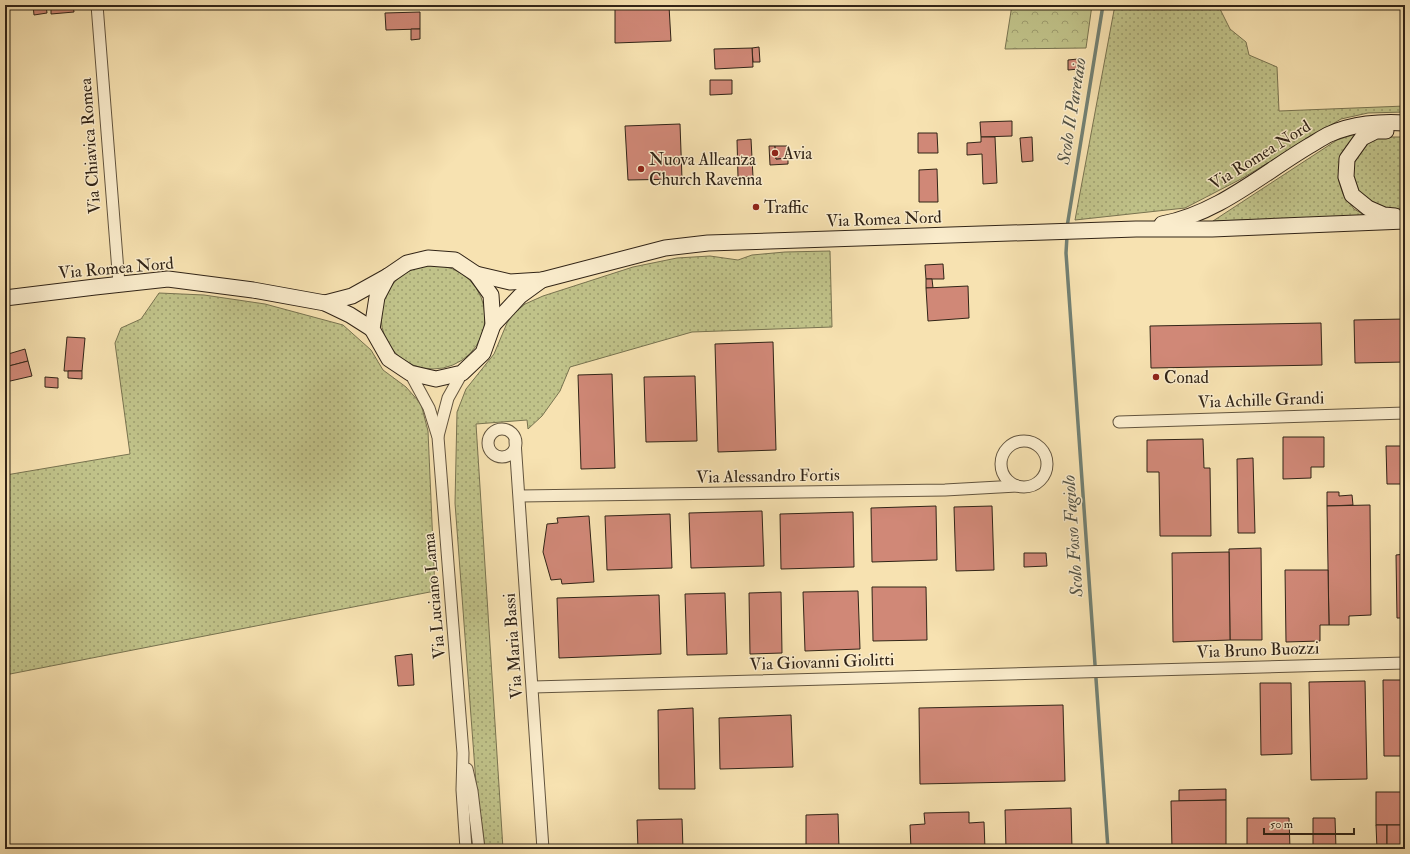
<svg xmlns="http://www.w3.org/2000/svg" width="1410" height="854" font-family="'IM FELL Double Pica',serif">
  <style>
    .grass { fill: url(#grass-dots); stroke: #787350 }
    .forest { fill: url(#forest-crowns); stroke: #787350 }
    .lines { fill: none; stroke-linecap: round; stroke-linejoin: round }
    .stream { stroke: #728073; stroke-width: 3.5 }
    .building { fill: #d08877; stroke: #312417 }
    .street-casing { stroke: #62543e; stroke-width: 13 }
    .secondary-casing { stroke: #312417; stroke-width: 17 }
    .street { stroke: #faeccc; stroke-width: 11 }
    .secondary { stroke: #faeccc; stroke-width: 15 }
    .poi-dot { fill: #8f2418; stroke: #faeccc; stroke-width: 1.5 }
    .labels { text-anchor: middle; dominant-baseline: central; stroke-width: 3; stroke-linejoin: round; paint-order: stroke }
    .street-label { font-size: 17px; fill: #312417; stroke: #faeccc }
    .poi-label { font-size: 17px; fill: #312417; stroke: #faeccc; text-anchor: start }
    .water-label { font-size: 18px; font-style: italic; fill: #525245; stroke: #faeccc }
  </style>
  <defs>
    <pattern id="grass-dots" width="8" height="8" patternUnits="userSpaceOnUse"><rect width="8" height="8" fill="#c0c289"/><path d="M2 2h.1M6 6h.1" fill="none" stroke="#9d9d6f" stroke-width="1.8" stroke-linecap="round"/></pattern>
    <pattern id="forest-crowns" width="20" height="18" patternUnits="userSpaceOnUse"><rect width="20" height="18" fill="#c0c289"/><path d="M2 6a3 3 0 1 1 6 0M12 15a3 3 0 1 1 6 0" fill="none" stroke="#9d9d6f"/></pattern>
  </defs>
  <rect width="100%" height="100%" fill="#f7e2b1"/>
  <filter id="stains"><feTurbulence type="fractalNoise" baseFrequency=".005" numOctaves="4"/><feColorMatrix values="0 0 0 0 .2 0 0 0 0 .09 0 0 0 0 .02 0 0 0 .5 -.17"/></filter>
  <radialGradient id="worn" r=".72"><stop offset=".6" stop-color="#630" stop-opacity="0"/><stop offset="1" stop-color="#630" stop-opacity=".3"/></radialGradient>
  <!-- grass -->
  <g class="grass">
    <polygon points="1115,5 1218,5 1230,29 1246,42 1249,55 1277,67 1279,111 1405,106 1405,112 1368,113 1341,119 1241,179 1185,208 1075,220"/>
    <polygon points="1362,132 1348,144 1341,159 1338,178 1343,194 1354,209 1366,216 1213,221 1337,140"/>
    <polygon points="1381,137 1405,137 1405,208 1385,209 1359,194 1352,175 1356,156 1367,143"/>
    <polygon points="830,251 832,327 692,332 570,367 560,391 542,416 528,429 527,420 476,424 503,849 485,849 483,832 476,783 455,503 457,412 466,389 494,354 507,323 513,314 525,304 543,296 633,267 677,258 710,256 738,260 752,255 785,252"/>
    <circle cx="433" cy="317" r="52"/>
    <polygon points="159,293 204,295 265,304 343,325 371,350 383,370 406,387 421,404 428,431 435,591 5,675 5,470 6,475 130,454 115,343 121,328 141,319"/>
  </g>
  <!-- forest -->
  <polygon class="forest" points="1012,5 1092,5 1086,48 1005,49"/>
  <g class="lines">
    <!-- stream -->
    <g class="stream">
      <polyline points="1067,227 1103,5"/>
      <polyline points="1067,236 1066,253 1108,849"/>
    </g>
  </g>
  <!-- building -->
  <g class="building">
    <polygon points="33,5 46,5 47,13 34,15"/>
    <polygon points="51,5 73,5 74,12 51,14"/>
    <polygon points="615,6 669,6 671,41 615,43"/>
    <polygon points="420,12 420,29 386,30 385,13"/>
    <polygon points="411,29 420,29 420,39 411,40"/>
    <polygon points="759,47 760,62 753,62 752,48"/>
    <polygon points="752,48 753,67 715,69 714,49"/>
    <polygon points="1078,59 1079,69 1068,70 1068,60"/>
    <polygon points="710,80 732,80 732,94 710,95"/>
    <polygon points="1012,121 1012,136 981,137 980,122"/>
    <polygon points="680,124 682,179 628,180 625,126"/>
    <polygon points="918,133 937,133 938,153 918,153"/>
    <polygon points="981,137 995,137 997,183 983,184 982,154 967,155 967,143 981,142"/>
    <polygon points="1032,137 1033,161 1022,162 1020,138"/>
    <polygon points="751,139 753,177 738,177 737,140"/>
    <polygon points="769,146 775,146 776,159 788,158 788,164 770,165"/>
    <polygon points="775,146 787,146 788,158 776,159"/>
    <polygon points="937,169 938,202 919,202 919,170"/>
    <polygon points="943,264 944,279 926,279 925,265"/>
    <polygon points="926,279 932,279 933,288 926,288"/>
    <polygon points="968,286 969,318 928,321 926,288"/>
    <polygon points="1405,319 1405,362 1355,363 1354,320"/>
    <polygon points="1321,323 1322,365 1151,368 1150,326"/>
    <polygon points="67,337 85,338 82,371 64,371"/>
    <polygon points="773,342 776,450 718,452 715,344"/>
    <polygon points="25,349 28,361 5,367 5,355"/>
    <polygon points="28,361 32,376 6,382 5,367"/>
    <polygon points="68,371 82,371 82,379 68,378"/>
    <polygon points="612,374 615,468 581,469 578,375"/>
    <polygon points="695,376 697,441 646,442 644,377"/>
    <polygon points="45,377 58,378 58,388 45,387"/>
    <polygon points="1283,437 1324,437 1324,467 1311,467 1311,478 1283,479"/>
    <polygon points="1203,439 1204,468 1210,468 1211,536 1160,536 1159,472 1147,472 1147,440"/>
    <polygon points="1386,446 1405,446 1405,484 1387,484"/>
    <polygon points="1253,458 1255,533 1238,533 1237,459"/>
    <polygon points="1327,492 1339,492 1339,496 1352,495 1353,505 1327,506"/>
    <polygon points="1370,505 1371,615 1349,616 1349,625 1329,625 1327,506"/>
    <polygon points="936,506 937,560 872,562 871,508"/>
    <polygon points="992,506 994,570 956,571 954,507"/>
    <polygon points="762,511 764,566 691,568 689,513"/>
    <polygon points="853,512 854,567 781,569 780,514"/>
    <polygon points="670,514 672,568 607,570 605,516"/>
    <polygon points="589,516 594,582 562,584 561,579 551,580 543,552 547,524 558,523 557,518"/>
    <polygon points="1261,548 1262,640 1230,640 1229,549"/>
    <polygon points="1229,552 1230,640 1173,642 1172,553"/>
    <polygon points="1024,553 1046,553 1047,566 1024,567"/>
    <polygon points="1405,554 1405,618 1397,618 1396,555"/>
    <polygon points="1285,570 1328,570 1329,625 1320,625 1320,641 1286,642"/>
    <polygon points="872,587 926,587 927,640 873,641"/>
    <polygon points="858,591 860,649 805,651 803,592"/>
    <polygon points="781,592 782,653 750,654 749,593"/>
    <polygon points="725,593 727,654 687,655 685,594"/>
    <polygon points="659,595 661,654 559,658 557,598"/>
    <polygon points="412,654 414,685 398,686 395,656"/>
    <polygon points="1383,680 1405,680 1405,756 1384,756"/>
    <polygon points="1365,681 1367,779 1311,780 1309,682"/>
    <polygon points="1260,683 1291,683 1292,754 1261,755"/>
    <polygon points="1063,705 1065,781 920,784 919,708"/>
    <polygon points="693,708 695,789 659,789 658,710"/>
    <polygon points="791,715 793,767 720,769 719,718"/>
    <polygon points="1226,789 1226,800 1179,801 1179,790"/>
    <rect x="1376" y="792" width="29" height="33"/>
    <polygon points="1226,800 1226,849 1172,849 1171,801"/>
    <polygon points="1071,808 1072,849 1006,849 1005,810"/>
    <polygon points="969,812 969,823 984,822 985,849 911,849 910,825 925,824 924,813"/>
    <polygon points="838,814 839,849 806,849 806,815"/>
    <polygon points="1247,818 1289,818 1290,849 1247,849"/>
    <polygon points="1313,818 1335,818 1336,849 1313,849"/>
    <polygon points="682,819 683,849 638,849 637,820"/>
    <polygon points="1376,825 1387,825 1387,849 1377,849"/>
    <rect x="1387" y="825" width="18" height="24"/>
  </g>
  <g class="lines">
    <defs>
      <g id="street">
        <polyline points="97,5 119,284"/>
        <polyline points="410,373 429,408 438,437 463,753 462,790 466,849"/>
        <polyline points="1119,422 1405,413"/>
        <circle cx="502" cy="443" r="14"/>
        <polyline points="438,436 448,398 462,373"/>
        <circle cx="1024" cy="464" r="23"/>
        <polyline points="515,441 543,849"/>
        <polyline points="520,496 945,490 1017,486"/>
        <polyline points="533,687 1405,663"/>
        <polyline points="467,769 472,791 479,849"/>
      </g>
      <g id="secondary">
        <polyline points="1386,131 1376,131 1362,138 1347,159 1346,177 1352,195 1368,208 1384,215 1395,216"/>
        <path d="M1162,224C1217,214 1262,174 1309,146C1316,142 1323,137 1330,134C1352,124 1381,121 1405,123"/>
        <polygon points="428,258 455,260 476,274 491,295 493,325 483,353 462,373 436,379 410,373 389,359 372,329 377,297 388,276 407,263"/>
        <polyline points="476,274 510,282 542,280 665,248 708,243 1136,229 1212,229 1405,221"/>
        <polyline points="5,298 95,287 168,279 253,290 325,303 350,315 372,329"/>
        <polyline points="325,303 352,296 388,276"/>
        <polyline points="493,325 520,296 542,280"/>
      </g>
    </defs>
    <!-- street casing -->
    <use href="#street" class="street-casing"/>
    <!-- secondary casing -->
    <use href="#secondary" class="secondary-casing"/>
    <!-- street -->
    <use href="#street" class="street"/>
    <!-- secondary -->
    <use href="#secondary" class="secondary"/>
  </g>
  <!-- markers -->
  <g class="poi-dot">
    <circle cx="775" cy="153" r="4"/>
    <circle cx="641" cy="169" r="4"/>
    <circle cx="756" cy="207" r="4"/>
    <circle cx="1156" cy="377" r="4"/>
  </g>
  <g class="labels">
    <!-- street labels -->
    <g class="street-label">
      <text transform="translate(90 146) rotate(-94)">Via Chiavica Romea</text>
      <text transform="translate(1260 155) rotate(-32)">Via Romea Nord</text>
      <text transform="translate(884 219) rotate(-2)">Via Romea Nord</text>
      <text transform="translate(116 268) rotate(-5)">Via Romea Nord</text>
      <text transform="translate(1261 400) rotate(-2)">Via Achille Grandi</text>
      <text transform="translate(768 476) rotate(-1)">Via Alessandro Fortis</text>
      <text transform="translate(434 596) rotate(-95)">Via Luciano Lama</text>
      <text transform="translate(513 646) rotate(-94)">Via Maria Bassi</text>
      <text transform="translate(1258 650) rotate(-2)">Via Bruno Buozzi</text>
      <text transform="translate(822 662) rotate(-2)">Via Giovanni Giolitti</text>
    </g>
    <!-- poi labels -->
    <g class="poi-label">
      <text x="783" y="153">Avia</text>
      <text x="649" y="159">Nuova Alleanza<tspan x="649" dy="20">Church Ravenna</tspan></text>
      <text x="764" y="207">Traffic</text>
      <text x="1164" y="377">Conad</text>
    </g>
    <!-- water labels -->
    <g class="water-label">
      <text transform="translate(1072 111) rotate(-81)">Scolo Il Paretaio</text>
      <text transform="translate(1073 536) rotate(-94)">Scolo Fosso Fagiolo</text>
    </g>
  </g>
  <!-- margin -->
  <rect width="1410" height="854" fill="none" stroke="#f7e2b1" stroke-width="20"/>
  <rect x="6" y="6" width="1398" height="842" fill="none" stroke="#312417" stroke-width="2"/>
  <rect x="10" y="10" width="1390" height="834" fill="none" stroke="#312417"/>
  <!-- scale -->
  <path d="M1264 828v6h90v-6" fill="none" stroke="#312417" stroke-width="2"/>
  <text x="1270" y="828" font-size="12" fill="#312417" stroke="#faeccc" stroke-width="3" paint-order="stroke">50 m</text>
  <rect width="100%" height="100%" filter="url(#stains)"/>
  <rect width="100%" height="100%" fill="url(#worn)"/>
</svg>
